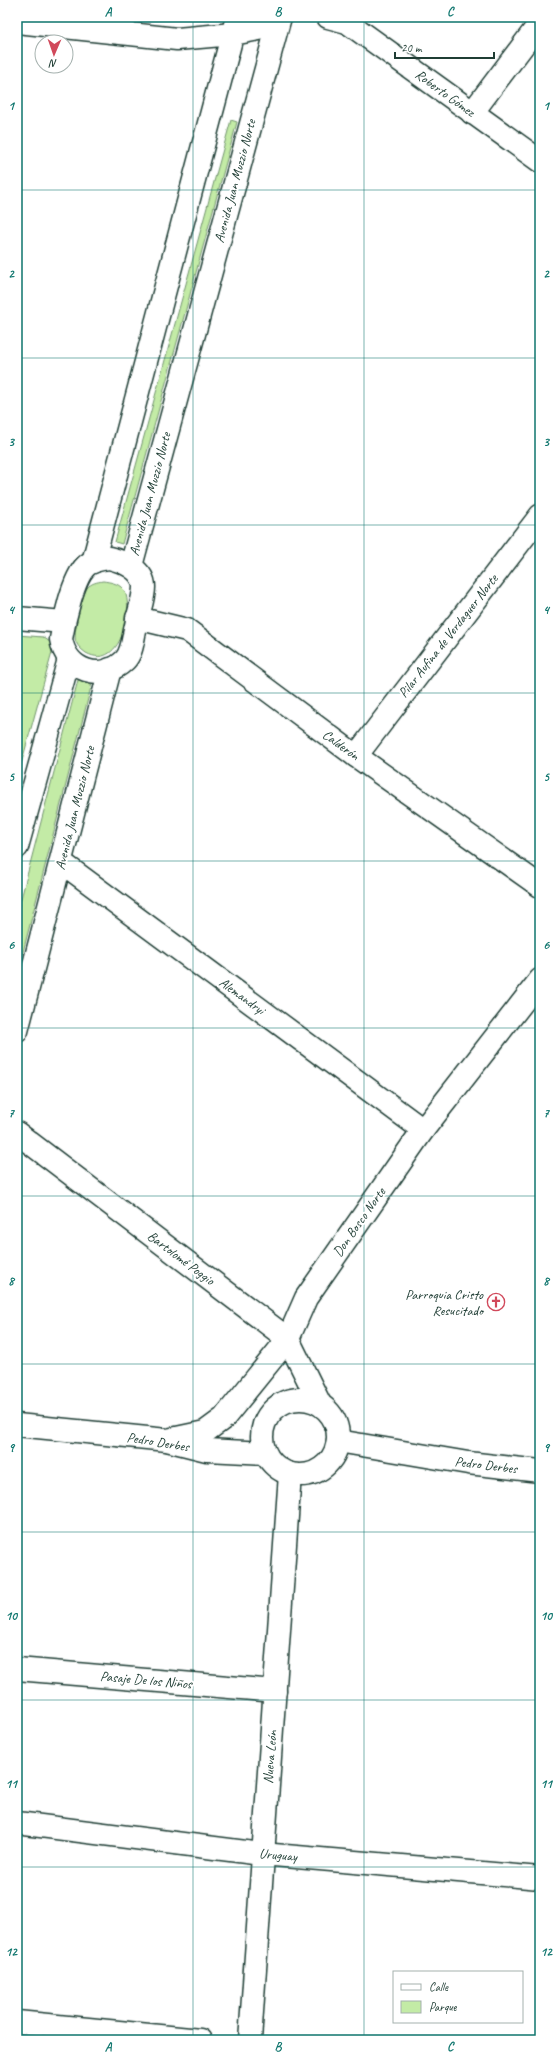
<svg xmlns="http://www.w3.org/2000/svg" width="557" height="2057" font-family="Caveat,sans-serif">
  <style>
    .green { fill: #c3eba6; stroke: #71946d }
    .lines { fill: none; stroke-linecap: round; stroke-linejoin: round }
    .minor-casing { stroke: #1f3d34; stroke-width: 25 }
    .secondary-casing { stroke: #1f3d34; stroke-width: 25 }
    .minor { stroke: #fff; stroke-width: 22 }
    .secondary { stroke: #fff; stroke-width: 22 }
    .grid { fill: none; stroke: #0f766e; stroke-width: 1; stroke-opacity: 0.55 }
    .labels { text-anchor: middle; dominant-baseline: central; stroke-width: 4; stroke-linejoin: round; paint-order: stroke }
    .street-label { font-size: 14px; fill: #1f3d34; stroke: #fff }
    .poi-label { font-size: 14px; fill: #1f3d34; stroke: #fff; text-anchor: end }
    .neatline { fill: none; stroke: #0f766e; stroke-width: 1.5 }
    .grid-label { font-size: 13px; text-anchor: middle; font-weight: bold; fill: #0f766e }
  </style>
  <rect width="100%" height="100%" fill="#fff"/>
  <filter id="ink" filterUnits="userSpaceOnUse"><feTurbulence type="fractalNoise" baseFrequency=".025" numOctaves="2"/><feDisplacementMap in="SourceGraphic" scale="8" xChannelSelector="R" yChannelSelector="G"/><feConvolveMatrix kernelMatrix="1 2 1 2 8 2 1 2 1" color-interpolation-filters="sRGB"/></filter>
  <g filter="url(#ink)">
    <!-- green -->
    <g class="green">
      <polygon points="231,120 237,122 122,544 115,542"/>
      <path d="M103,581C110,582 118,583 123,589C135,601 123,673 86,653C82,650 78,647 76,642C72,635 82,596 87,588C91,583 97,582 103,581Z"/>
      <polygon points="17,635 43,637 50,642 53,649 17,779"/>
      <polygon points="78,680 92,683 17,975 17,914"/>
    </g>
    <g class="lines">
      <defs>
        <g id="minor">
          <polyline points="328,17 347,22 540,161"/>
          <polyline points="17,22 177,39 233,34 259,29 280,17"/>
          <polyline points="472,113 540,23"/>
          <polyline points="17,618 64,622"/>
          <polyline points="137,618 187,630 356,756 540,886"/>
          <polyline points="356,756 540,516"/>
          <polyline points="61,862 423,1130"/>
          <polyline points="167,1440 205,1432 224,1418 288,1339 306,1298 423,1130 540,980"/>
          <polyline points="17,1669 275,1691"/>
          <polyline points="17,1823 262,1854 540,1878"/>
          <polyline points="17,2022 200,2040"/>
          <polyline points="250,2040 290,1474"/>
        </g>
        <g id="secondary">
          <path d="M109,558C123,561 144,570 144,587C144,599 138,613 136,626C133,636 133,652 125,660C102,683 66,671 61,639C64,621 73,578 86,566C92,560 101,559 109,558Z"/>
          <polyline points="93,562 237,17"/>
          <polyline points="131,566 280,17"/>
          <polyline points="17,847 69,659"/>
          <polyline points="17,1031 110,669"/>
          <polyline points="17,1133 288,1339 320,1404"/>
          <circle cx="300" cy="1437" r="38"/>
          <polyline points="17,1425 167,1440 207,1450 265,1453"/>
          <polyline points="338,1441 468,1463 540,1471"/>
        </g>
      </defs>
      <!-- minor casing -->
      <use href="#minor" class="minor-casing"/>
      <!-- secondary casing -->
      <use href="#secondary" class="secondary-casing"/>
      <!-- minor -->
      <use href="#minor" class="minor"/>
      <!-- secondary -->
      <use href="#secondary" class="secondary"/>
    </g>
  </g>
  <!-- grid -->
  <path class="grid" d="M193,17V2040M364,17V2040M17,190H540M17,358H540M17,525H540M17,693H540M17,861H540M17,1028H540M17,1196H540M17,1364H540M17,1532H540M17,1700H540M17,1867H540"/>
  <!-- icons -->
  <defs>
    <symbol id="church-ring" viewBox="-11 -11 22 22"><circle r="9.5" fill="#fff" stroke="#d1495b" stroke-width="1.5"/><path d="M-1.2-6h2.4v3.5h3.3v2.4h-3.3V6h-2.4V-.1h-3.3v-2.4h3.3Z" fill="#d1495b"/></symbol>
  </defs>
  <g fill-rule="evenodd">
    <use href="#church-ring" x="486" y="1292" width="20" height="20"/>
  </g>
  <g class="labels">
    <!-- street labels -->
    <g class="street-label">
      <text transform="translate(445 93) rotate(36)">Roberto Gómez</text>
      <text transform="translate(235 181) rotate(-75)">Avenida Juan Muzzio Norte</text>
      <text transform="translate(150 494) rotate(-75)">Avenida Juan Muzzio Norte</text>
      <text transform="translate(448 636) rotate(-52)">Pilar Aufina de Verdaguer Norte</text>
      <text transform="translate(341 745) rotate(36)">Calderón</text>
      <text transform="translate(75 808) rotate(-76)">Avenida Juan Muzzio Norte</text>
      <text transform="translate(242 996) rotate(36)">Alemandryi</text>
      <text transform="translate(359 1222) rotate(-55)">Don Bosco Norte</text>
      <text transform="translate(181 1258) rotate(37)">Bartolomé Poggio</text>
      <text transform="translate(158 1442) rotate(9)">Pedro Derbes</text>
      <text transform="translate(486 1465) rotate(7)">Pedro Derbes</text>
      <text transform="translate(146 1680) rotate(5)">Pasaje De los Niños</text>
      <text transform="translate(270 1757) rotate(-85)">Nueva León</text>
      <text transform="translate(278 1855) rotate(5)">Uruguay</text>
    </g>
    <!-- poi labels -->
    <g class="poi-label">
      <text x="483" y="1294">Parroquia Cristo<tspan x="483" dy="16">Resucitado</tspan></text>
    </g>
  </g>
  <!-- margin -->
  <rect width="557" height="2057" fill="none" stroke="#fff" stroke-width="44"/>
  <!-- legend -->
  <rect x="393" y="1971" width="130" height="52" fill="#ffffff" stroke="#a5b1ae"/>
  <rect x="401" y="1984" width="20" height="6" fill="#ffffff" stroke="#a5b1ae"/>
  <text x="429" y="1991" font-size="12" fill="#1f3d34">Calle</text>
  <rect x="401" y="2001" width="20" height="12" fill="#c3eba6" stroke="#a5b1ae"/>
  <text x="429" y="2011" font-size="12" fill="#1f3d34">Parque</text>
  <!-- north arrow -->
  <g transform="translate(54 54) rotate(182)"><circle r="19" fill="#ffffff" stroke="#a5b1ae"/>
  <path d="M0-3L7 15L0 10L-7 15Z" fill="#d1495b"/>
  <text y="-6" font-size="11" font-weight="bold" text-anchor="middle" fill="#1f3d34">N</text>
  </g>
  <!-- scale -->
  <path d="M395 52v6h99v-6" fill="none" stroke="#1f3d34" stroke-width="2"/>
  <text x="401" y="52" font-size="12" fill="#1f3d34" stroke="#ffffff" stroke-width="3" paint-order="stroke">20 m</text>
  <rect x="22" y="22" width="513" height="2013" class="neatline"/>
  <g class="grid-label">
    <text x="108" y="16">A</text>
    <text x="278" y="16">B</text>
    <text x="450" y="16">C</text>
    <text x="11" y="110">1</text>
    <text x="546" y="110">1</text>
    <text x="11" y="278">2</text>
    <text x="546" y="278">2</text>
    <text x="11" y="446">3</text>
    <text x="546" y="446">3</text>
    <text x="11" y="614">4</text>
    <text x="546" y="614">4</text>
    <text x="11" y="781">5</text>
    <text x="546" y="781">5</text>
    <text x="11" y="949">6</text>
    <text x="546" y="949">6</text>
    <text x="11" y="1117">7</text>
    <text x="546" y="1117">7</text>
    <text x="11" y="1285">8</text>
    <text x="546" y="1285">8</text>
    <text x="11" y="1452">9</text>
    <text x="546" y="1452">9</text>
    <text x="11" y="1620">10</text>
    <text x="546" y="1620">10</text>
    <text x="11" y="1788">11</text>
    <text x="546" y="1788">11</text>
    <text x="11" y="1956">12</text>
    <text x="546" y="1956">12</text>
    <text x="108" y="2051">A</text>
    <text x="278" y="2051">B</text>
    <text x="450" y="2051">C</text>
  </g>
</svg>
